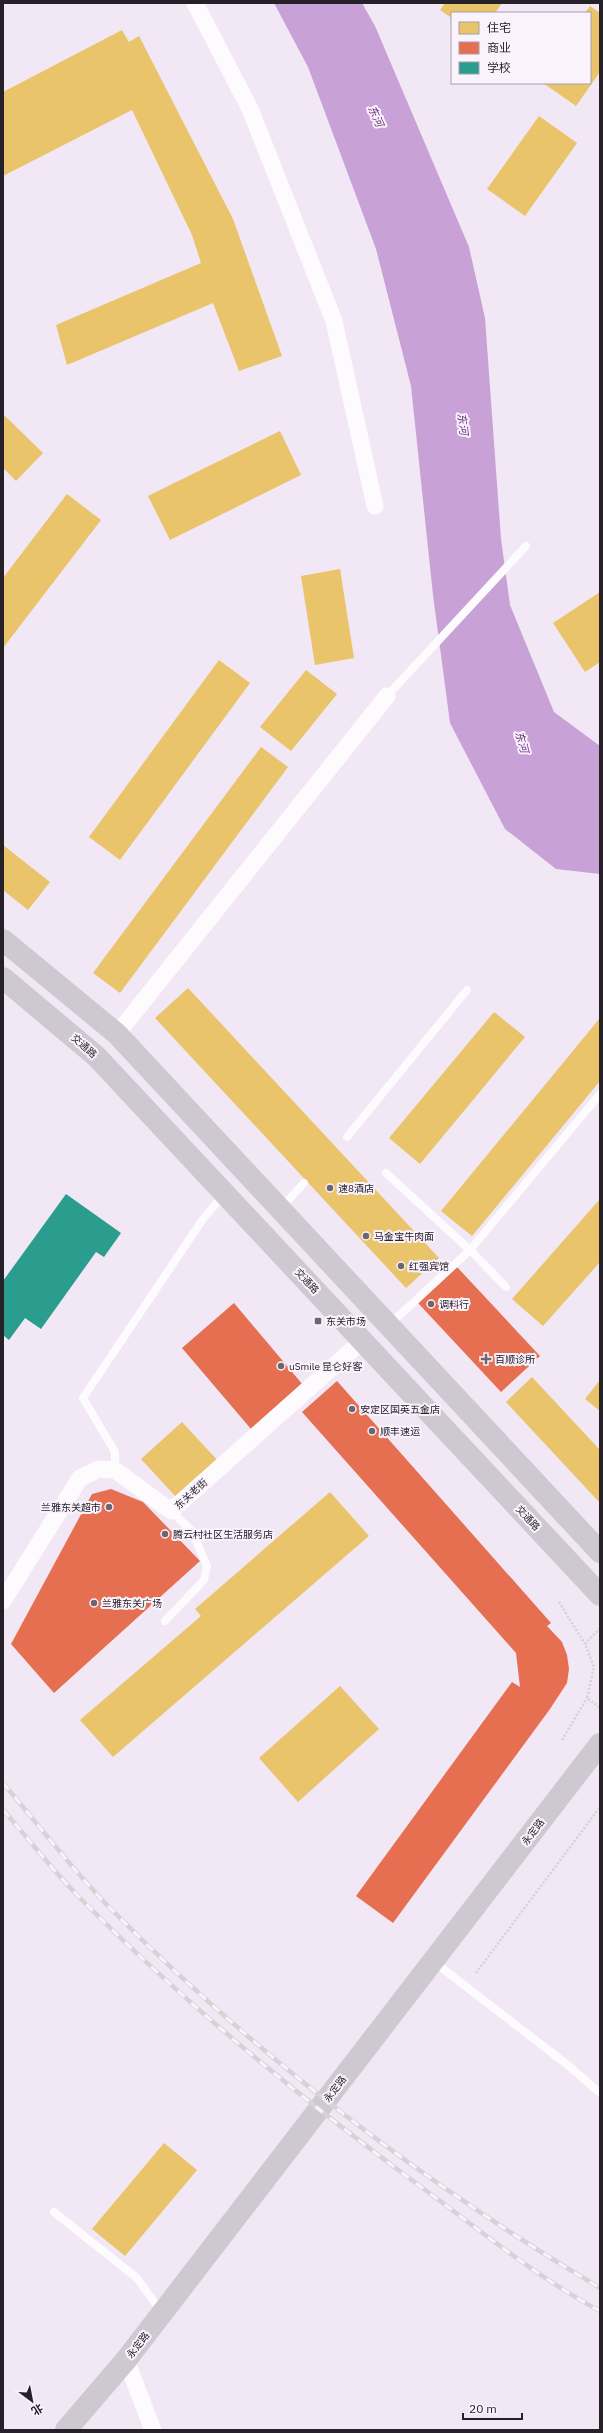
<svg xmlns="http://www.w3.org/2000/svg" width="603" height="2433" font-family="'IBM Plex Sans','Noto Sans SC',sans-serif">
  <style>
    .water { fill: #c8a2d6 }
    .homes { fill: #e9c46a }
    .shops { fill: #e76f51 }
    .schools { fill: #2a9d8f }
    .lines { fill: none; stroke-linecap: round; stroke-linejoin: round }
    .path { stroke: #d5d2d6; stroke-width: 2.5; stroke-dasharray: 2 2; stroke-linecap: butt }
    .service { stroke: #fdfbfe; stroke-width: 8 }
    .minor { stroke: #fdfbfe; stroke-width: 17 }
    .primary { stroke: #cec9d0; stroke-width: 22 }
    .rail-casing { stroke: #d6d3d7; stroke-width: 4.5 }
    .rail { stroke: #faf3fd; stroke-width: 3; stroke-dasharray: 9; stroke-linecap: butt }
    .poi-dot { fill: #6d6670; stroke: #faf3fd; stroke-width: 1.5 }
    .labels { text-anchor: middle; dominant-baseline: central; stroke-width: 4; stroke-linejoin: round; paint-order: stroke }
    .street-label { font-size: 10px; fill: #262029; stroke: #faf3fd }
    .poi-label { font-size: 10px; fill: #262029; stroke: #faf3fd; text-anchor: start }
    .water-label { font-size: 11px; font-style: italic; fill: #6d3182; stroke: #faf3fd }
  </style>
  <rect width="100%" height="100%" fill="#f1e7f5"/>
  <!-- water -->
  <polygon class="water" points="274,3 362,3 375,26 469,247 485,318 501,539 510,605 554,712 600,746 600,874 556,869 505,829 450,723 433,595 411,386 376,249 308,67"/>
  <!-- homes -->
  <g class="homes">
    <polygon points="445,3 502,3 495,13 452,13 452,18 440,10"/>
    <polygon points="590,6 600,13 600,72 576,106 543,83 590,83 590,13 585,13"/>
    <polygon points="122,30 129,42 139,36 233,219 282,356 239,371 213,303 67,365 56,325 201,263 192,235 132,110 3,176 3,92"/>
    <polygon points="539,116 577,143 525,216 487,189"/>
    <polygon points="3,414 43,453 16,481 3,468"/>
    <polygon points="280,431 301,475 170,540 148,496"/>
    <polygon points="67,494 101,520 3,648 3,578"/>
    <polygon points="340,569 354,658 315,665 301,576"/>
    <polygon points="600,592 600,662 585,672 553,623"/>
    <polygon points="219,660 250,683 120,860 89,837"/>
    <polygon points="306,670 337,694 291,751 260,727"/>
    <polygon points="261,747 288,767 120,993 93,973"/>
    <polygon points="3,845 50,882 28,910 3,890"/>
    <polygon points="188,988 439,1258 406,1288 155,1018"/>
    <polygon points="494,1012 525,1037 420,1164 389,1138"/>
    <polygon points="600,1018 600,1081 472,1236 441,1211"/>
    <polygon points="600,1199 600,1262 543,1326 512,1299"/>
    <polygon points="532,1377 600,1450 600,1503 506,1402"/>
    <polygon points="600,1380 600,1411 585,1399"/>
    <polygon points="182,1422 219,1462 178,1499 141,1459"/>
    <polygon points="330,1492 369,1536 113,1757 80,1720 201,1616 195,1609"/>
    <polygon points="340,1686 379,1729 298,1802 259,1758"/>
    <polygon points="164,2143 197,2170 125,2256 92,2229"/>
  </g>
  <!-- shops -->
  <g class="shops">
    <polygon points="457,1267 540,1356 501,1392 418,1303"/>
    <polygon points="234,1303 303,1385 251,1429 182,1348"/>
    <polygon points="337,1381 551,1623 547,1626 562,1642 567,1655 569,1669 567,1683 550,1709 393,1923 356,1896 512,1682 520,1687 516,1653 302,1412"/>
    <polygon points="111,1489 143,1502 200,1561 54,1693 11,1644 92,1494"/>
  </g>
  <!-- schools -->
  <polygon class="schools" points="66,1194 121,1233 104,1257 96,1252 41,1329 25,1318 9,1340 3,1335 3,1281"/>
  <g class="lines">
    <!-- path -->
    <g class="path">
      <polyline points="559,1602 585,1644"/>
      <polyline points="600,1628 585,1644 594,1667 587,1698 600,1708"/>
      <polyline points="562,1740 587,1698"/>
      <polyline points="476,1973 600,1807"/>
    </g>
    <!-- service -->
    <g class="service">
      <polyline points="387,696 526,546"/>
      <polyline points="347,1137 467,990"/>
      <polyline points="386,1173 470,1250 506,1287"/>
      <polyline points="280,1209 304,1183"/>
      <polyline points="389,1325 470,1250 600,1094"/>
      <polyline points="115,1470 115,1452 83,1398 203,1219 224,1194"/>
      <polyline points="165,1621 204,1580 207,1566 192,1531 171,1511"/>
      <polyline points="434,1962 569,2066 600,2093"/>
      <polyline points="54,2212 137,2278 162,2313"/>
    </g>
    <!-- minor -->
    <g class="minor">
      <polyline points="195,3 250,109 334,321 375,506"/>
      <polyline points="117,1034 387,696"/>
      <polyline points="3,1601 80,1478 99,1469 115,1470 171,1511 362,1341"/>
      <polyline points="126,2360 153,2430"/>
    </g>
    <!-- primary -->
    <g class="primary">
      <polyline points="3,940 117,1034 600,1552"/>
      <polyline points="3,978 96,1056 600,1595"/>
      <polyline points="66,2430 126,2360 600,1744"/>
    </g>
    <defs>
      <g id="rail">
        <path d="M3,1783C38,1824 71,1868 108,1906C254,2054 422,2182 600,2288"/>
        <path d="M3,1810C29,1839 53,1871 81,1899C188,2007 309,2105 432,2195C486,2235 540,2279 600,2311"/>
      </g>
    </defs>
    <!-- rail casing -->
    <use href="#rail" class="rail-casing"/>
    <!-- rail -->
    <use href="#rail" class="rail"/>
  </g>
  <!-- markers -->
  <g class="poi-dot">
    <circle cx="330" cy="1188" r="4"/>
    <circle cx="366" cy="1236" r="4"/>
    <circle cx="401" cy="1266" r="4"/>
    <circle cx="431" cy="1304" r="4"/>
    <rect x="314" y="1317" width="8" height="8" rx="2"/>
    <path d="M484 1353h4v4h4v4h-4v4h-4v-4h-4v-4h4z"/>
    <circle cx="281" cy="1366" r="4"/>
    <circle cx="352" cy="1409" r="4"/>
    <circle cx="372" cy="1431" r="4"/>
    <circle cx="109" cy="1507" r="4"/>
    <circle cx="165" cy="1534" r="4"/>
    <circle cx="94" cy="1603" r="4"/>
  </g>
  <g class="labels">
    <!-- street labels -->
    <g class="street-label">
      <text transform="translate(84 1046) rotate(41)">交通路</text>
      <text transform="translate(307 1281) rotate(47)">交通路</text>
      <text transform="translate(191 1494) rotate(-42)">东关老街</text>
      <text transform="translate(528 1518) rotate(47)">交通路</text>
      <text transform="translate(533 1832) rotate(-53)">永定路</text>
      <text transform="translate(335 2089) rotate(-53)">永定路</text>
      <text transform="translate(138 2345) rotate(-52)">永定路</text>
    </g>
    <!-- poi labels -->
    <g class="poi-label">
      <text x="338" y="1188">速8酒店</text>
      <text x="374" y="1236">马金宝牛肉面</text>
      <text x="409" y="1266">红强宾馆</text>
      <text x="439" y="1304">调料行</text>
      <text x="326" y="1321">东关市场</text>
      <text x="495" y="1359">百顺诊所</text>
      <text x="289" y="1366">uSmile 昆仑好客</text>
      <text x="360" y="1409">安定区国英五金店</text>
      <text x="380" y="1431">顺丰速运</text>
      <text x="101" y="1507" text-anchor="end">兰雅东关超市</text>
      <text x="173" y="1534">腾云村社区生活服务店</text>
      <text x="102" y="1603">兰雅东关广场</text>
    </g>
    <!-- water labels -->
    <g class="water-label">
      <text transform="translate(376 116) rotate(65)">东河</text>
      <text transform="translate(463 424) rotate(83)">东河</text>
      <text transform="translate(522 742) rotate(74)">东河</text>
    </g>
  </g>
  <!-- border -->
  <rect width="603" height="2433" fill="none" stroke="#262029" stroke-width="8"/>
  <!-- legend -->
  <rect x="451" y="12" width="140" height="72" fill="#faf3fd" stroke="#a59fa8"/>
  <rect x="459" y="22" width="20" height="12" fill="#e9c46a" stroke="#a59fa8"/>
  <text x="487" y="32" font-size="12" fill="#262029">住宅</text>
  <rect x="459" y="42" width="20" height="12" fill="#e76f51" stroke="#a59fa8"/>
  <text x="487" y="52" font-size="12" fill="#262029">商业</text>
  <rect x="459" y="62" width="20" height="12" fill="#2a9d8f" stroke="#a59fa8"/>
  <text x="487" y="72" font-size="12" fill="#262029">学校</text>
  <!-- north arrow -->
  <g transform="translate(32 2401) rotate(148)" stroke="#faf3fd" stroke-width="3" paint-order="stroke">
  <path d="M0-3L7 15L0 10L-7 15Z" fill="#262029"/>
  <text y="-6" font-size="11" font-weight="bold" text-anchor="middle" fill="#262029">北</text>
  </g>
  <!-- scale -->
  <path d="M463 2413v6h59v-6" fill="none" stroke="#262029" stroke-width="2"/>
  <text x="469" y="2413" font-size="12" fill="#262029" stroke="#faf3fd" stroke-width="3" paint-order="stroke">20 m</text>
</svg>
